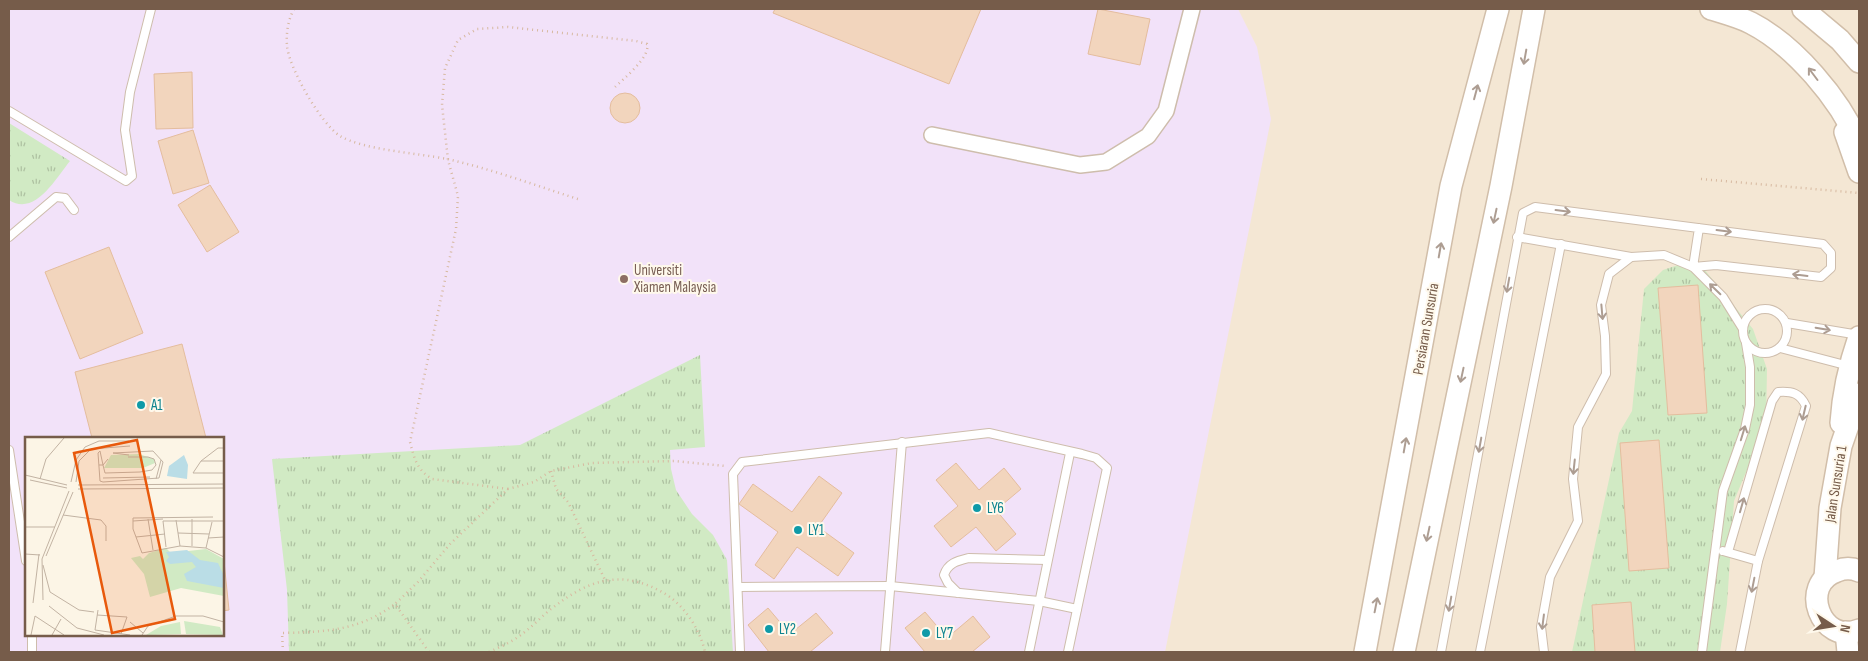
<svg xmlns="http://www.w3.org/2000/svg" width="1868" height="661" font-family="'Sofia Sans Condensed',sans-serif">
  <style>
    .residential { fill: #f4e7d4; fill-rule: evenodd }
    .education { fill: #f2e2f9; fill-rule: evenodd }
    .grass { fill: url(#grass-tufts) }
    .building { fill: #f2d5bd; stroke: #e4bd9e }
    .lines { fill: none; stroke-linecap: round; stroke-linejoin: round }
    .lane-casing { stroke: #cebdac; stroke-width: 10 }
    .street-casing { stroke: #cebdac; stroke-width: 18 }
    .secondary-casing { stroke: #d1bea9; stroke-width: 24 }
    .path { stroke: #d7b9a0; stroke-width: 2.5; stroke-dasharray: 1 4; stroke-linecap: butt }
    .lane { stroke: #fff; stroke-width: 8 }
    .street { stroke: #fff; stroke-width: 15 }
    .secondary { stroke: #fff; stroke-width: 21 }
    .oneway { stroke: #ad9d92 }
    .education-dot { fill: #8d6e63; stroke: #fff9ec; stroke-width: 2 }
    .culture-dot { fill: #0f9aa8; stroke: #fff9ec; stroke-width: 2 }
    .labels { text-anchor: middle; dominant-baseline: central; stroke-width: 4; stroke-linejoin: round; paint-order: stroke }
    .education-label { font-size: 15px; fill: #785e54; stroke: #fff9ec; text-anchor: start }
    .street-label { font-size: 15px; fill: #765c4a; stroke: #fff9ec }
    .culture-label { font-size: 15px; fill: #0d838f; stroke: #fff9ec; text-anchor: start }
    .inset-road { fill: none; stroke: #c2b3a3; stroke-width: 1 }
    .view { fill: #e8590c; fill-opacity: 0.15; stroke: #e8590c; stroke-width: 2.5 }
    .inset-edge { fill: none; stroke: #765c4a; stroke-width: 2.5 }
  </style>
  <defs>
    <pattern id="grass-tufts" width="24" height="20" patternUnits="userSpaceOnUse" patternTransform="scale(1.25)"><rect width="24" height="20" fill="#d1eac4"/><path d="M3 7l-1-3M5 7V3M7 7l1-3M15 17l-1-3M17 17v-4M19 17l1-3" fill="none" stroke="#aec1a1"/></pattern>
  </defs>
  <rect width="100%" height="100%" fill="#fcf5e6"/>
  <!-- residential -->
  <path class="residential" d="M9,9H1859V652H9ZM26,438H222V635H26Z"/>
  <!-- education -->
  <path class="education" d="M9,9H1238L1257,47L1271,119L1165,652H9ZM26,438H222V635H26Z"/>
  <!-- grass -->
  <g class="grass">
    <path d="M9,123L70,161C56,178 35,217 9,200Z"/>
    <polygon points="1681,264 1704,269 1753,329 1767,369 1766,424 1734,501 1727,604 1720,652 1572,652 1619,433 1632,411 1644,289 1663,270"/>
    <polygon points="700,355 705,447 670,450 671,469 676,490 692,514 713,535 727,560 733,652 289,652 287,590 272,459 520,445"/>
  </g>
  <!-- building -->
  <g class="building">
    <polygon points="775,9 981,9 949,84 773,13"/>
    <polygon points="1098,9 1150,19 1140,65 1088,54"/>
    <polygon points="192,72 193,128 156,129 154,74"/>
    <circle cx="625" cy="108" r="15"/>
    <polygon points="193,130 209,183 173,194 158,141"/>
    <polygon points="210,185 239,232 207,252 178,205"/>
    <polygon points="109,247 143,333 80,359 45,272"/>
    <polygon points="1698,285 1707,413 1668,415 1658,288"/>
    <polygon points="182,344 206,438 92,438 75,372"/>
    <polygon points="1659,440 1669,568 1629,571 1620,443"/>
    <polygon points="956,463 979,490 1004,468 1021,489 996,510 1016,534 996,551 976,527 951,547 934,526 958,506 936,480"/>
    <polygon points="819,476 842,493 818,527 854,553 838,576 797,547 774,579 755,565 778,532 739,504 753,484 792,512"/>
    <polygon points="222,542 229,610 222,611"/>
    <polygon points="1631,602 1635,652 1595,652 1592,605"/>
    <polygon points="768,608 790,634 816,613 833,633 810,652 769,652 748,625"/>
    <polygon points="925,612 947,638 973,616 990,637 972,652 925,652 905,628"/>
  </g>
  <g class="lines">
    <defs>
      <g id="lane">
        <polyline points="9,111 126,181 132,176 125,130 130,92 151,9"/>
        <polyline points="9,237 56,197 65,198 74,210"/>
        <polyline points="1517,237 1631,257"/>
        <circle cx="1765" cy="331" r="22"/>
        <polyline points="1787,323 1859,335"/>
        <polyline points="1780,348 1849,366"/>
        <polyline points="9,450 26,561"/>
        <polyline points="1723,551 1758,561"/>
        <path d="M1728,552L1772,401L1778,392C1792,391 1800,393 1806,406L1758,561L1740,652"/>
        <polyline points="739,587 890,586 1039,601 1077,609"/>
        <path d="M958,593L948,583L944,575C948,563 957,561 969,558L1047,560"/>
        <polyline points="32,652 32,635"/>
        <polyline points="740,652 733,474 742,462 989,433 1082,454 1096,458 1107,468 1068,652"/>
        <polyline points="885,652 902,442"/>
        <polyline points="1029,652 1070,453"/>
        <polyline points="1441,652 1523,213 1535,207 1823,244 1831,253 1831,268 1821,277 1716,265 1693,267 1699,228"/>
        <polyline points="1480,652 1561,244"/>
        <polyline points="1544,652 1541,627 1550,577 1578,521 1573,479 1578,427 1606,374 1605,336 1601,305 1609,274 1631,257 1664,255 1693,267 1723,297 1743,329"/>
        <polyline points="1702,652 1723,491 1745,429 1750,405 1750,367 1746,343"/>
      </g>
      <polyline id="street" points="932,135 1080,165 1106,162 1148,136 1166,111 1192,9"/>
      <g id="secondary">
        <path d="M1711,9C1724,13 1739,17 1751,23C1794,45 1840,99 1859,144"/>
        <polyline points="1803,9 1840,40 1859,62"/>
        <polyline points="1845,132 1859,172"/>
        <path d="M1841,423C1843,392 1849,366 1859,337"/>
        <path d="M1859,571C1852,568 1844,568 1837,571C1798,584 1821,646 1859,630"/>
        <polyline points="1825,578 1830,508 1841,446 1859,394"/>
        <polyline points="1846,632 1848,652"/>
        <polyline points="1365,652 1451,186 1498,9"/>
        <polyline points="1404,652 1501,186 1534,9"/>
      </g>
    </defs>
    <!-- lane casing -->
    <use href="#lane" class="lane-casing"/>
    <!-- street casing -->
    <use href="#street" class="street-casing"/>
    <!-- secondary casing -->
    <use href="#secondary" class="secondary-casing"/>
    <!-- path -->
    <g class="path">
      <path d="M294,9C288,20 286,33 287,46C289,68 321,124 340,136C364,150 417,153 447,159C492,169 537,186 581,200"/>
      <polyline points="1701,179 1859,193"/>
      <polyline points="551,471 556,489 568,502 605,580"/>
      <path d="M508,489L432,479C417,470 414,458 410,442L456,229L458,196L448,160L442,105L445,68L458,40L477,29L508,27L636,41L647,44C651,57 623,79 614,88"/>
      <path d="M283,652L282,633C324,632 359,631 395,604"/>
      <polyline points="429,652 395,604 418,582 450,544 508,489 534,482 551,471 592,463 674,461 725,466"/>
      <path d="M489,652C500,647 512,642 522,634C532,627 541,617 551,609C587,581 619,568 662,592C683,603 700,629 705,652"/>
    </g>
    <!-- lane -->
    <use href="#lane" class="lane"/>
    <!-- street -->
    <use href="#street" class="street"/>
    <!-- secondary -->
    <use href="#secondary" class="secondary"/>
  </g>
  <!-- one-way arrows -->
  <defs><path id="oneway-shaft" d="M-6 0H5M1.5-3L5.5 0L1.5 3" fill="none" stroke-width="1.6" stroke-linecap="round" stroke-linejoin="round" transform="scale(1.25)"/></defs>
  <g class="oneway">
    <use href="#oneway-shaft" transform="translate(1525 57) rotate(100)"/>
    <use href="#oneway-shaft" transform="translate(1813 74) rotate(-127)"/>
    <use href="#oneway-shaft" transform="translate(1476 92) rotate(-75)"/>
    <use href="#oneway-shaft" transform="translate(1563 211) rotate(7)"/>
    <use href="#oneway-shaft" transform="translate(1495 216) rotate(102)"/>
    <use href="#oneway-shaft" transform="translate(1724 231) rotate(7)"/>
    <use href="#oneway-shaft" transform="translate(1440 250) rotate(-80)"/>
    <use href="#oneway-shaft" transform="translate(1800 275) rotate(-173)"/>
    <use href="#oneway-shaft" transform="translate(1508 285) rotate(100)"/>
    <use href="#oneway-shaft" transform="translate(1715 289) rotate(-136)"/>
    <use href="#oneway-shaft" transform="translate(1602 312) rotate(85)"/>
    <use href="#oneway-shaft" transform="translate(1823 329) rotate(10)"/>
    <use href="#oneway-shaft" transform="translate(1462 375) rotate(102)"/>
    <use href="#oneway-shaft" transform="translate(1804 413) rotate(103)"/>
    <use href="#oneway-shaft" transform="translate(1743 433) rotate(-73)"/>
    <use href="#oneway-shaft" transform="translate(1405 445) rotate(-80)"/>
    <use href="#oneway-shaft" transform="translate(1480 445) rotate(100)"/>
    <use href="#oneway-shaft" transform="translate(1574 467) rotate(96)"/>
    <use href="#oneway-shaft" transform="translate(1742 505) rotate(-74)"/>
    <use href="#oneway-shaft" transform="translate(1428 534) rotate(102)"/>
    <use href="#oneway-shaft" transform="translate(1753 585) rotate(101)"/>
    <use href="#oneway-shaft" transform="translate(1450 604) rotate(100)"/>
    <use href="#oneway-shaft" transform="translate(1376 605) rotate(-79)"/>
    <use href="#oneway-shaft" transform="translate(1543 622) rotate(97)"/>
  </g>
  <!-- markers -->
  <circle class="education-dot" cx="624" cy="279" r="5"/>
  <g class="culture-dot">
    <circle cx="141" cy="405" r="5"/>
    <circle cx="977" cy="508" r="5"/>
    <circle cx="798" cy="530" r="5"/>
    <circle cx="769" cy="629" r="5"/>
    <circle cx="926" cy="633" r="5"/>
  </g>
  <g class="labels">
    <!-- education labels -->
    <g class="education-label">
      <text x="634" y="270">Universiti<tspan x="634" dy="17">Xiamen Malaysia</tspan></text>
    </g>
    <!-- street labels -->
    <g class="street-label">
      <text transform="translate(1426 329) rotate(-80)">Persiaran Sunsuria</text>
      <text transform="translate(1836 484) rotate(-81)">Jalan Sunsuria 1</text>
    </g>
    <!-- culture labels -->
    <g class="culture-label">
      <text x="151" y="405">A1</text>
      <text x="987" y="508">LY6</text>
      <text x="808" y="530">LY1</text>
      <text x="779" y="629">LY2</text>
      <text x="936" y="633">LY7</text>
    </g>
  </g>
  <!-- overview -->
  <g transform="translate(25 437)">
    <rect width="199" height="199" fill="#fcf5e6"/>
    <path d="M114,17L129,22L130,26L118,31H79L86,18ZM141,111L146,116L181,112L199,122V159L156,151L125,160L119,137L106,121L115,119L118,122L124,116ZM159,184L195,190L198,198L161,197ZM155,185L156,197L121,198L136,189Z" fill="#d1eac4"/>
    <path d="M159,18L163,28L162,42L142,39L144,29ZM162,113L175,123L193,126L199,139V151L162,144L159,137L171,130L167,125L145,127L141,124L144,120L141,115Z" fill="#badde6"/>
    <path class="inset-road" d="M199,11H193L176,24L168,36H199M83,22L78,28L80,36L115,35L127,33L131,28L129,22L123,20H103M176,24H199M74,28H78L75,14L73,16L75,44L78,45M0,38L42,48M78,41L125,40M15,42L21,22L39,1M131,42L136,23M5,43L42,51M46,45L51,23L60,10L74,4H104M51,45L54,24L66,12L105,9M78,45L134,41L138,25L128,14L88,16L104,18M53,48L199,47M53,52L199,51M38,78L76,83L81,89V104M123,82L128,113M167,82V109M151,83L155,109L181,111L199,120M108,84L138,82M0,90H30M153,96L184,97M111,100L140,97M183,101L199,100M155,109L117,116L108,92V81L188,80M141,110L138,84H199M181,111L187,85M0,117L15,118M21,119L48,55M18,128L25,155L54,173L69,175M18,163L17,122L44,54M8,166L14,117M24,169L52,191L79,198M73,173L70,193L105,198M72,178L102,180L96,197M105,185L118,196M6,198L10,179L39,198M27,198L36,182M117,198L123,189L151,179H178L199,185"/>
    <path class="view" d="M112,3L150,182L87,196L49,16Z"/>
    <rect width="199" height="199" class="inset-edge"/>
  </g>
  <!-- border -->
  <rect width="1868" height="661" fill="none" stroke="#765c4a" stroke-width="20"/>
  <!-- north arrow -->
  <g transform="translate(1833 626) rotate(102)" stroke="#fff9ec" stroke-width="4" paint-order="stroke">
  <path d="M0-4L9 19L0 12L-9 19Z" fill="#765c4a"/>
  <text y="-8" font-size="14" font-weight="bold" text-anchor="middle" fill="#765c4a">N</text>
  </g>
</svg>
